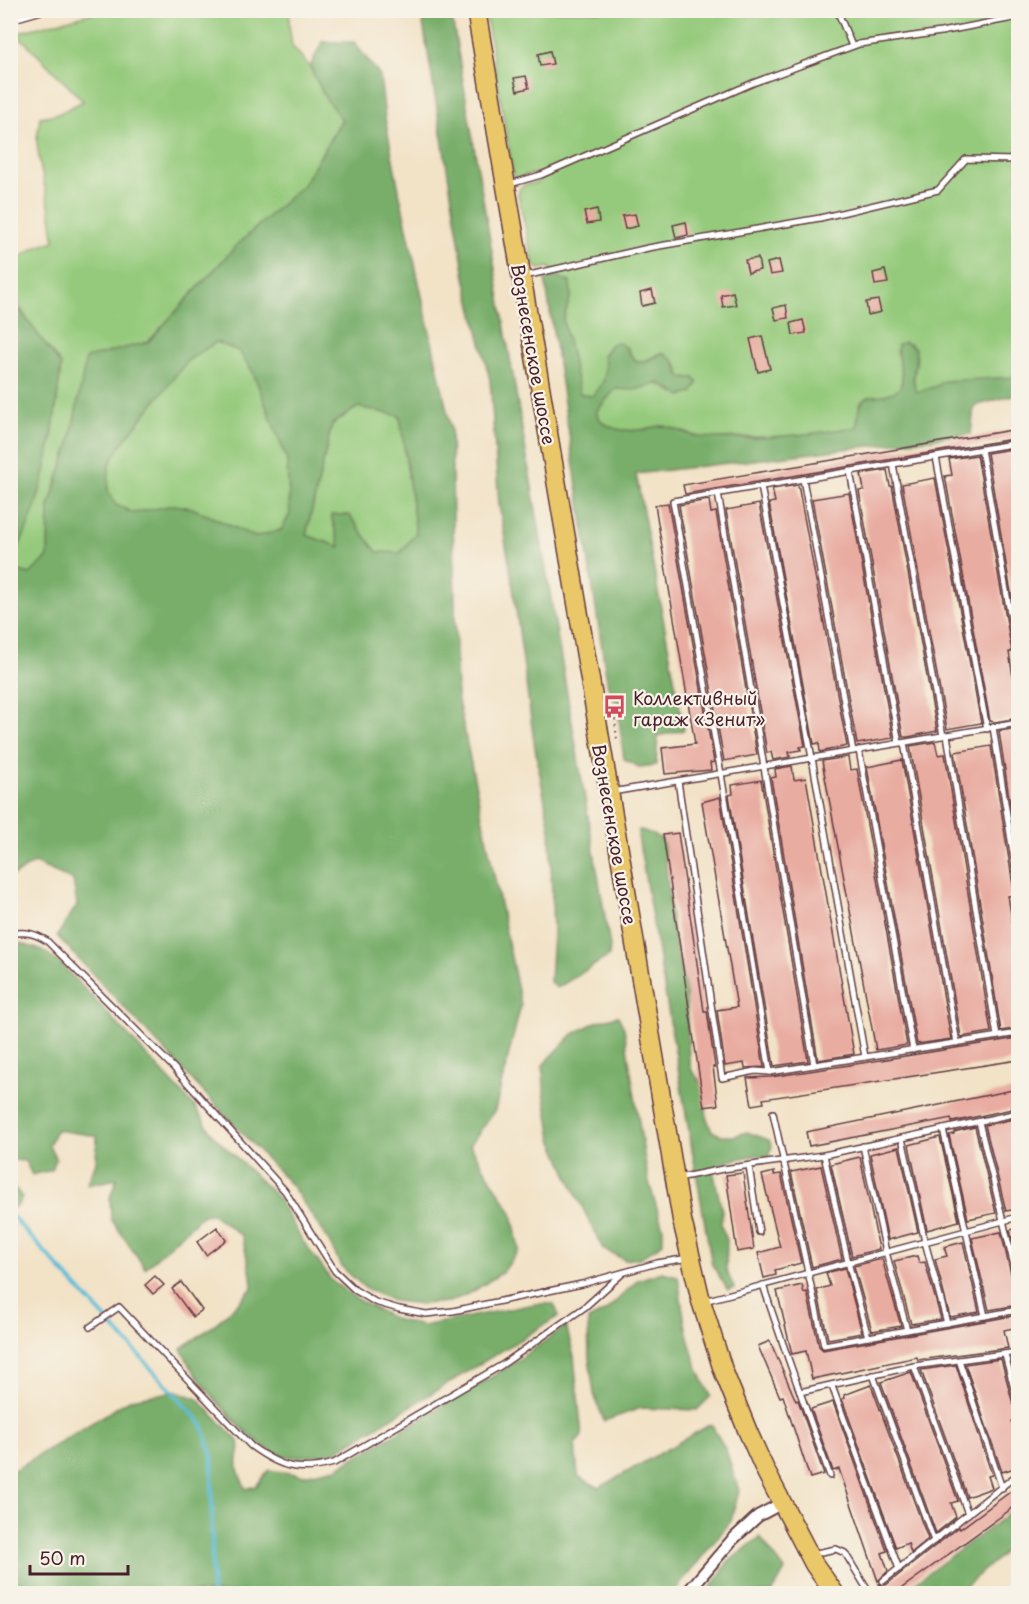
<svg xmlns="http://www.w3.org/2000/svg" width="1029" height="1604" font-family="'Playpen Sans',sans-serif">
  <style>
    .green { fill: #95ca7b; stroke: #707453; stroke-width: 1.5 }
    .forest { fill: #78ae6b; stroke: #61664b; stroke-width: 1.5; fill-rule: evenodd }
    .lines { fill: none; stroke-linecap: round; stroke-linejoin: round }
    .stream { stroke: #58bcd6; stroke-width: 4 }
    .building { fill: #e9aca1 }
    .lane-casing { stroke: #633c42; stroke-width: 8 }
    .street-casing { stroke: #633c42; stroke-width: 14 }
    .primary-casing { stroke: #633c42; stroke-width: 21 }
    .path { stroke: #633c42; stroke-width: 2; stroke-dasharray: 1.5 4.5; stroke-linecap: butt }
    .lane { stroke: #fff; stroke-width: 5 }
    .street { stroke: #fff; stroke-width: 10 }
    .primary { stroke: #eac769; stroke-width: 18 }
    .labels { text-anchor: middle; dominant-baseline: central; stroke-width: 4.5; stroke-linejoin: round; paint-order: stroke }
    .street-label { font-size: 18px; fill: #4a1f2b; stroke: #f7f3e8 }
    .poi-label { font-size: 18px; fill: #4a1f2b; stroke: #f7f3e8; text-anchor: start }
  </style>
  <rect width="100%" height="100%" fill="#f7f3e8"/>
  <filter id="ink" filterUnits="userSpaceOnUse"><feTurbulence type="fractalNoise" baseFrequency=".0167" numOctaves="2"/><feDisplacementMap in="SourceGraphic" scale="12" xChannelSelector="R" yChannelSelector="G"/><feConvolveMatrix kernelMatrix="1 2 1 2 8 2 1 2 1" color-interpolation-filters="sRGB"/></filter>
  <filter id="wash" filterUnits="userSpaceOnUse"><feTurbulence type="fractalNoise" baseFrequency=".008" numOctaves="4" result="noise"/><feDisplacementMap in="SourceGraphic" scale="24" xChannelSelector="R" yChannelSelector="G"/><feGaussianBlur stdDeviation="1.35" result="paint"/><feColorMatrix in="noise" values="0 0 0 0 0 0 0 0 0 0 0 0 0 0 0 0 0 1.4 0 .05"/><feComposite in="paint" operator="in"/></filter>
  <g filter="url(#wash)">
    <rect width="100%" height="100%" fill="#f2e2c6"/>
    <!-- green -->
    <g class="green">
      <path d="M101,11H290L289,24L292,46L310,67L326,99L342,119L303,185L236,246L148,342L86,359L70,443L49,506L48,557L30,574L11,569L10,561L19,547L33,510L52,439L61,365C39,335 5,302 13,262L35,248L54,241C53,207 39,175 37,141C37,133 39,125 40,117L58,114L83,101L16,33Z"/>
      <path d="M485,11H1018V377L977,380L937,386L917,392C907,376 926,357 910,344L896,351L903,375L900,388L895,392L862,401L859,406L857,427L799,436L704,438C689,436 677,428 663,426C656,426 648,429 640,430C625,432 601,429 596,412L615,389C622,388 628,391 634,389C654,386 657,378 674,394L694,378L681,377L677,364L661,353C645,360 636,370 627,347L606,350C602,359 608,367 606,375C605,382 597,391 592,396L580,394L563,320L571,295L559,277L552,278L550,267L540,269L534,266L518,195L520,188L524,185L540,182L538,173L514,178Z"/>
      <polygon points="216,342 239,351 253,372 287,460 290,514 281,530 255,537 192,508 174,505 134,513 116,505 108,492 109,466 122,443 188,360"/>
      <polygon points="358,407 400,416 416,533 400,553 377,552 349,515 331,516 340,547 306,535 332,424"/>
    </g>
    <!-- forest -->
    <g class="forest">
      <polygon points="421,11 451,11 610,946 609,956 557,988 550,982 553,934 550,829 534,742 511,573 499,505 490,380 465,277"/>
      <path d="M322,42H354L380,76L385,118L400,196L451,429L457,696L521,1005L495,1110L470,1145L512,1213L519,1250L503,1272L472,1292L449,1302L422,1304L393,1301L365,1288L342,1267L327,1238L292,1186L57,936L77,905L73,880L34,863L11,877V569L30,574L48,557L49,506L70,443L86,358L148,342L236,246L303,185L342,120L326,99L310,67ZM216,342L239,351L253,372L287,460L290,514L281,530L255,537L192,508L174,505L133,513L116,505L108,492L109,466L122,443L188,360ZM358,407L400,416L416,533L400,553L377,552L349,515H331L340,547L306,535L332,424Z"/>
      <path d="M558,277L570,282L571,295L563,320L580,394L592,396C605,383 608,373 603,356L610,345L616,342C630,345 630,364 643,362C649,361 656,356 662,353C677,360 675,363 681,377L694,378L698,383L692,393L681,396L659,383L634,390L615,389L596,412C601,429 624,432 639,430C647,430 654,426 662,426C676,427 687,436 701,437C754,441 805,435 857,427C860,380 875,406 900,388C907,370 894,361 898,345L904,342L915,348C919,364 908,379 917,392L937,386L943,381L1018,377V394L974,406L971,434L636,474L684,730L658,736L656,765L639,767L624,759L619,719L625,711L623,703L614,700L608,687L545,279Z"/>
      <path d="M19,309L61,365C54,430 45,504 11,561L10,314Z"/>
      <path d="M639,830C648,830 653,837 661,838L664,844L672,930L686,992L689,1059L692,1071L700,1081L704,1092L707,1119L712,1131L722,1136H734L747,1132L769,1140L772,1146L769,1157L756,1155L725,1162L713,1170L722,1211L721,1226L727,1240L726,1269L734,1288L728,1290L712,1265L638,836Z"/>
      <path d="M19,943L44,951L62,965L195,1107L213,1135L278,1198L302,1240L333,1282L362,1302L397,1320L423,1326L535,1304H554L559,1316L335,1452C318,1455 301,1459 284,1456C253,1450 192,1377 181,1348C210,1330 230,1313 252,1288L251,1275L242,1236L212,1214L203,1215L145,1268L111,1219L110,1197L117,1179L87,1185L96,1162L97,1136L56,1130L49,1145L56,1159L52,1170L32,1175L25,1161L11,1160L10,944Z"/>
      <polygon points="618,1016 624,1028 648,1179 663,1228 663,1243 640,1258 625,1260 603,1249 574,1190 552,1139 544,1092 543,1065 573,1034 596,1022"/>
      <polygon points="11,1183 22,1197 18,1205 11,1209"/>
      <path d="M662,1272L678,1276C684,1321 688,1356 711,1396L697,1410L641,1408L604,1421L594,1394L589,1358L588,1320L606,1311L638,1280Z"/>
      <path d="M566,1326L574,1357L582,1436L575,1444L578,1476L599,1488L711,1424L726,1450L739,1491L731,1521L673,1593H11V1472L131,1399L177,1391L198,1399L239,1442C241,1450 239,1451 238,1458C236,1469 241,1479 246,1489L256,1486L269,1470L303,1475L337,1468L505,1369Z"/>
      <polygon points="1018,1507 1018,1540 958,1593 901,1593"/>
      <polygon points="760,1537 785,1570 772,1593 707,1593 727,1563"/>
    </g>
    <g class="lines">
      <!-- stream -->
      <polyline class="stream" points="10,1214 202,1424 212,1456 212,1594"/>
    </g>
    <g id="blocks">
      <!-- building -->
      <g class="building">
        <polygon points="550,51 553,64 540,66 538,54"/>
        <polygon points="526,76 529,88 517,91 514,78"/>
        <polygon points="597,209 599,222 587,224 584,212"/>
        <polygon points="635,214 638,226 625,229 622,216"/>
        <polygon points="686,222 688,235 676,238 673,225"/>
        <polygon points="758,258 760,270 748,273 745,260"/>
        <polygon points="779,260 782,273 770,275 767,263"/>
        <polygon points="885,270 888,283 875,285 873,273"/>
        <polygon points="652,290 655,303 642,306 640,293"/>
        <polygon points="733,292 736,305 723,307 721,295"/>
        <polygon points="878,300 881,312 868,315 866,302"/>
        <polygon points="786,305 788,318 776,320 773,308"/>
        <polygon points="803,320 806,333 793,335 791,323"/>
        <polygon points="762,336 770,369 758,372 750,339"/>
        <polygon points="1018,429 1018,438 685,494 683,485"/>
        <polygon points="1018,448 1018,633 987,453"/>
        <polygon points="977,455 1012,652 1009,652 1018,708 1018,718 995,722 990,721 945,476 952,475 949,459"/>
        <polygon points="887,470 890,486 892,486 937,731 908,737 903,737 859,491 864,490 861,474"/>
        <polygon points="935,478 981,723 947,729 902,484"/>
        <polygon points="798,485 847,746 820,752 819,743 814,744 769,503 775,502 772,489"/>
        <polygon points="849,493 893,738 857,744 812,499"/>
        <polygon points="709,500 711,513 716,512 757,755 724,761 679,505"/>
        <polygon points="668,503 714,762 710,763 711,770 665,774 662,748 695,744 655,505"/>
        <polygon points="759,504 805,746 800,747 801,750 789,752 790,757 773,760 771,752 767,753 726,510"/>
        <polygon points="1018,728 1018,856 999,731"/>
        <polygon points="935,742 938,755 945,754 991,1032 961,1037 910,746"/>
        <polygon points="991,746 1013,885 1018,889 1018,895 1008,896 1018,955 1018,1028 1001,1031 955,752"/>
        <polygon points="848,757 850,770 857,769 907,1045 876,1050 822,761"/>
        <polygon points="902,760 951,1039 917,1044 867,767"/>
        <polygon points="792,766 794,780 806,778 854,1054 818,1060 771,778 776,777 775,769"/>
        <polygon points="761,780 808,1061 774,1066 729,795 733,794 732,785"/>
        <polygon points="720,797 764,1067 745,1068 744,1063 725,1066 717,1010 737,1007 702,802"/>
        <polygon points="678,833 704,1011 707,1011 715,1067 713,1067 718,1105 704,1107 663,835"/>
        <polygon points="1018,1038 1018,1060 763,1099 764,1103 752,1105 747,1078 771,1077 856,1064"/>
        <polygon points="1018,1089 1018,1104 1011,1106 1012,1109 952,1122 951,1118 809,1146 806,1132"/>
        <polygon points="1014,1119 1018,1137 1018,1209 1006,1211 985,1125"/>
        <polygon points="975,1127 996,1213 968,1219 949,1135 954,1134 954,1132"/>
        <polygon points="940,1137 959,1221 927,1230 909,1145"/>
        <polygon points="899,1147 918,1232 888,1240 870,1154"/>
        <polygon points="860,1157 879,1249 852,1256 831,1164"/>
        <polygon points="821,1166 842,1259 812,1267 791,1172"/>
        <polygon points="774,1172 774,1175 781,1174 801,1263 775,1270 776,1275 764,1278 758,1253 780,1247 762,1175"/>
        <polygon points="743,1173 754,1249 737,1252 726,1175"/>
        <polygon points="217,1227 226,1240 206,1255 197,1242"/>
        <polygon points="1018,1228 1018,1263 1010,1230"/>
        <polygon points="1001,1232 1013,1283 1018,1287 1018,1305 989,1310 972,1238"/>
        <polygon points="963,1242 979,1312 950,1317 935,1259 947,1256 944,1247"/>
        <polygon points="917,1256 919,1263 925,1262 941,1319 911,1324 894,1261"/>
        <polygon points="882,1259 901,1326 872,1331 854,1266"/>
        <polygon points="845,1268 862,1333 828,1339 817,1290 830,1286 826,1273"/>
        <polygon points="155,1276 164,1285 153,1294 145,1285"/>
        <polygon points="181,1282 202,1310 193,1317 172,1289"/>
        <polygon points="802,1285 804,1293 807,1292 819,1346 823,1350 1018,1315 1018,1327 1004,1330 1008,1348 918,1360 917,1357 812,1379 806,1351 792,1354 777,1291"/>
        <polygon points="770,1341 796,1401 798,1400 824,1474 810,1478 783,1396 780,1397 758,1346"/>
        <polygon points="1018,1358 1018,1386 1011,1360"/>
        <polygon points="1001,1359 1013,1404 1018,1408 1018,1420 1012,1421 1018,1442 1018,1467 1002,1472 965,1364"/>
        <polygon points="956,1365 992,1475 988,1476 992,1488 967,1497 921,1370"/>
        <polygon points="911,1372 958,1501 951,1503 956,1517 936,1533 881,1382"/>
        <polygon points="871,1385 928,1539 911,1553 908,1543 896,1548 842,1399 845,1398 844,1395"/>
        <polygon points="833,1402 887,1551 882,1553 888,1571 878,1581 839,1469 833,1471 811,1409"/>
        <polygon points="1018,1486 1018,1502 1007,1512 895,1593 884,1593 879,1584 886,1585 959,1527 960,1529"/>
      </g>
    </g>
  </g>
  <g filter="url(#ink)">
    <use href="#blocks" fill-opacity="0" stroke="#633c42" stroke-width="1.5"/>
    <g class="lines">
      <defs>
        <g id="lane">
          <polyline points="837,10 852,46"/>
          <polyline points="10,20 45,10"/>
          <polyline points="510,184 541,175 753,83 859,44 941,32 1018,17"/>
          <polyline points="525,276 648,248 820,218 938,190 966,159 1018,160"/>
          <polyline points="981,449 1018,658"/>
          <polyline points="936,457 987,729"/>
          <polyline points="893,464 943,736"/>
          <polyline points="850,471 899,743"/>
          <polyline points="803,479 853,751"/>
          <polyline points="761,486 812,758 865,1057"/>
          <polyline points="718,493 814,1065"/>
          <polyline points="993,727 1018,884"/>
          <polyline points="947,735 997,1036"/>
          <polyline points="904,743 957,1043"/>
          <polyline points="859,750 913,1050"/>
          <polyline points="678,781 722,1078 755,1071 770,1072 1018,1033"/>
          <polyline points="612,792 1018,723"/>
          <path d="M10,934C25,931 34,933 47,941L173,1067L285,1191L335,1271L355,1290L375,1302L399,1309L426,1314L453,1311L582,1284L657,1263L689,1258"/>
          <polyline points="770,1072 721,774 673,501 1018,443"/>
          <polyline points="773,1113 824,1345 1018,1310"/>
          <polyline points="979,1122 1018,1282"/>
          <polyline points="943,1129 985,1316"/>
          <polyline points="902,1138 925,1242 947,1323"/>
          <polyline points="863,1146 886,1252 907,1330"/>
          <polyline points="824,1155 848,1262 868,1337"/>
          <polyline points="749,1166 759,1232"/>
          <polyline points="678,1178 723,1169 824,1155 1018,1113"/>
          <path d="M763,1285C784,1349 807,1412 830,1476"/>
          <polyline points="704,1301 1018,1217"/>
          <path d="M90,1327L119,1307L251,1446C280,1467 298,1473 334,1463L502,1365L585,1307L623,1273"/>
          <polyline points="1005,1355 1018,1403"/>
          <polyline points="959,1360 1002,1488"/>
          <polyline points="914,1366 968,1514"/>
          <polyline points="873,1375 934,1541"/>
          <polyline points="832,1386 899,1569"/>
          <polyline points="800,1392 914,1366 1018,1352"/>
          <polyline points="811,1554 836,1549 845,1553 870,1594"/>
          <polyline points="883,1581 1018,1474"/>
        </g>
        <polyline id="street" points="686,1594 732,1540 758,1516 782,1503"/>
        <polyline id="primary" points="476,10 682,1220 701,1301 723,1370 748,1432 766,1472 814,1564 835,1594"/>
      </defs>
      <!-- lane casing -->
      <use href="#lane" class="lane-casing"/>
      <!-- street casing -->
      <use href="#street" class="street-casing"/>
      <!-- primary casing -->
      <use href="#primary" class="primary-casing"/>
      <!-- path -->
      <polyline class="path" points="614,713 617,739"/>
      <!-- lane -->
      <use href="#lane" class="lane"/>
      <!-- street -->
      <use href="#street" class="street"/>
      <!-- primary -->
      <use href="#primary" class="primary"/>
    </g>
  </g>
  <!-- icons -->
  <defs>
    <symbol id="bus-bare" viewBox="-9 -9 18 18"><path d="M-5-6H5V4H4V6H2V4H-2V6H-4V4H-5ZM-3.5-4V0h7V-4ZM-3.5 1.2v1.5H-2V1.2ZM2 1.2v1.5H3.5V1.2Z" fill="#d1495b" stroke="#f7f3e8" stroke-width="2.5" paint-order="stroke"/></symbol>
  </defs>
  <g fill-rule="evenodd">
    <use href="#bus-bare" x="598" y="690" width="33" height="33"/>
  </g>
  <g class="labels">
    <!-- street labels -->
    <g class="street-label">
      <text transform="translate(534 354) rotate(80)">Вознесенское шоссе</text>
      <text transform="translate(615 834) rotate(80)">Вознесенское шоссе</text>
    </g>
    <!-- poi labels -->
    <g class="poi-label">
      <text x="633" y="697">Коллективный<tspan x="633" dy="21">гараж «Зенит»</tspan></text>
    </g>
  </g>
  <!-- margin -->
  <rect width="1029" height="1604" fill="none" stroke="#f7f3e8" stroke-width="36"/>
  <!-- scale -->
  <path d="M30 1565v9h98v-9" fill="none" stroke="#4a1f2b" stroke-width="3"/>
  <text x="39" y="1565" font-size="18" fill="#4a1f2b" stroke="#f7f3e8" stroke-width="4.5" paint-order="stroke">50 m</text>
</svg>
